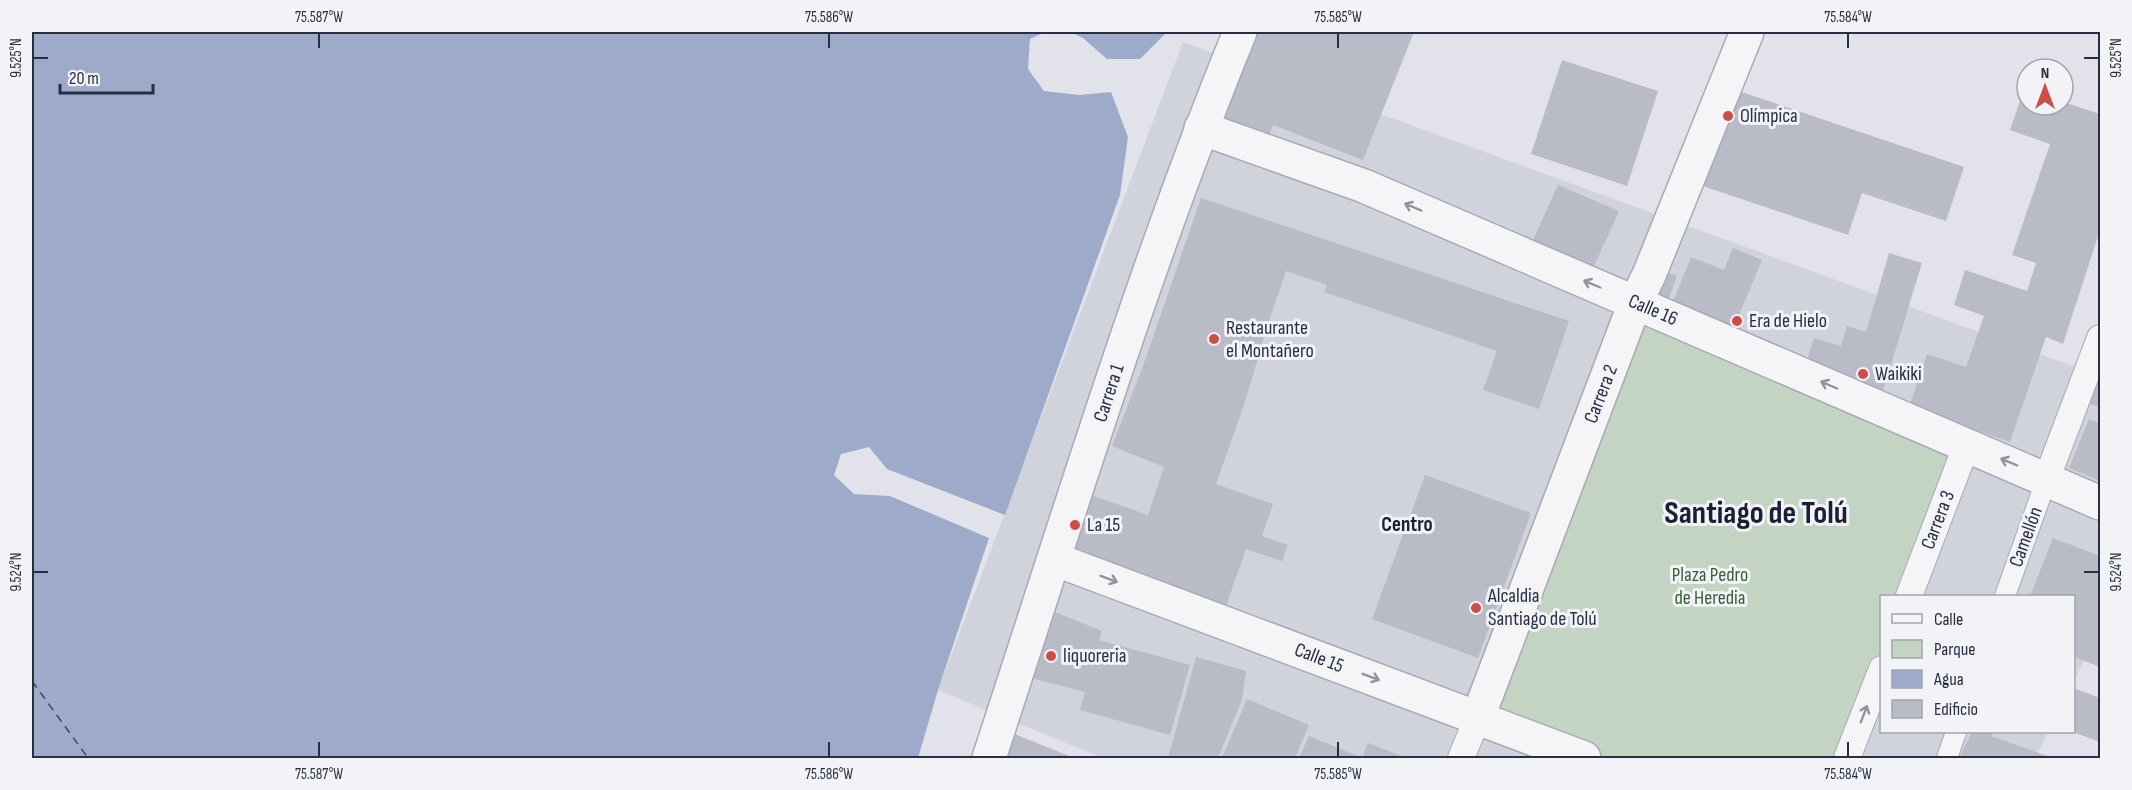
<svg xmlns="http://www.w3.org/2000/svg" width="2132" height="790" font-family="'Sofia Sans Condensed',sans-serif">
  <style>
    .built { fill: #d0d2dc }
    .green { fill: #c4d4c3 }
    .water { fill: #9daaca }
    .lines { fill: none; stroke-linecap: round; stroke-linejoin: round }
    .ferry { stroke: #344576; stroke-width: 1.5; stroke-dasharray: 8 6; stroke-linecap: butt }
    .building { fill: #b9bcc7 }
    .pedestrian-casing { stroke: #a7a9b4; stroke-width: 22 }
    .minor-casing { stroke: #a7a9b4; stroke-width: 28 }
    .tertiary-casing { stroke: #a7a9b4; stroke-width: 36 }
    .pedestrian { stroke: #f5f5f8; stroke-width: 20 }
    .minor { stroke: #f5f5f8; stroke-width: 26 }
    .tertiary { stroke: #f5f5f8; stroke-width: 33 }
    .oneway { stroke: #90929d }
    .ticks { fill: none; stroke: #2a2e42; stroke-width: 2 }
    .poi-dot { fill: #cd4d48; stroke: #f1f3f7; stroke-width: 2 }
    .labels { text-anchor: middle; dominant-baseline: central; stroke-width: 6; stroke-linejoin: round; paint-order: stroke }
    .poi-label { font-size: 20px; fill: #2a2e42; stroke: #f1f3f7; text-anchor: start }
    .street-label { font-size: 20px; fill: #2a2e42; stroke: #f1f3f7 }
    .park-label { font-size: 20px; fill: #375e37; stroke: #f1f3f7 }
    .neighbourhood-label { font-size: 21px; font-weight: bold; fill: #1c1f33; stroke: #f1f3f7 }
    .town-label { font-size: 32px; font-weight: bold; fill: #1c1f33; stroke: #f1f3f7 }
    .neatline { fill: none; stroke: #2a2e42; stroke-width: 2 }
    .ticks-label { font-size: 15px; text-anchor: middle; fill: #2a2e42 }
  </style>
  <rect width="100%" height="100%" fill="#e2e3ea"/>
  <!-- built -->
  <polygon class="built" points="1183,42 2100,376 2100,627 2074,681 2074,596 1882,596 1882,732 2048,732 2035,758 1102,758 938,690"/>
  <!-- green -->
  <polygon class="green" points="1635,303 1967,444 1909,596 1882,596 1881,669 1847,758 1584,758 1478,717"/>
  <!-- water -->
  <g class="water">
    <polygon points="32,32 1045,32 1030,39 1028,69 1044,91 1079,95 1111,92 1128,137 1120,195 1005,515 887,469 869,447 841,454 834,475 854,494 890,496 989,538 938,690 918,758 32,758"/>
    <polygon points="1070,32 1167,32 1140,59 1107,59 1083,38"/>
  </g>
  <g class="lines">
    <!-- ferry -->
    <polyline class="ferry" points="32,681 88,758"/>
  </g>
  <!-- building -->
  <g class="building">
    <polygon points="1249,32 1414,32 1363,160 1273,125 1266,144 1214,126"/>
    <polygon points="1562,60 1658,91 1627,186 1531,154"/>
    <polygon points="1724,86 1964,167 1946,221 1862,193 1848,235 1691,182"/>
    <polygon points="2024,89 2027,90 2027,105 2063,105 2063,102 2100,114 2100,230 2063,344 2046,337 2010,442 1909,407 1927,354 1966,367 1984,316 1954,305 1965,270 2027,291 2036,263 2012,255 2050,144 2010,130"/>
    <polygon points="1558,185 1619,211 1591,273 1530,247"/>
    <polygon points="1201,198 1569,321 1539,409 1483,390 1497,351 1324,292 1327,285 1286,271 1267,327 1244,405 1216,484 1273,504 1262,536 1288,545 1282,561 1246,549 1224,612 1064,552 1088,494 1148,515 1164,467 1112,446 1142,369"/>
    <polygon points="1733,248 1762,260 1731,334 1670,309 1691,257 1724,270"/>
    <polygon points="1889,253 1922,263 1878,407 1800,383 1814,338 1841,346 1847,326 1866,332"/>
    <polygon points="1661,270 1677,276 1667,303 1651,297"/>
    <polygon points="2100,374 2100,408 2089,403"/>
    <polygon points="2089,419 2100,424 2100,481 2069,468"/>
    <polygon points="1425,475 1531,513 1478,658 1372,619"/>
    <polygon points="2053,538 2100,556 2100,667 2074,657 2074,596 2030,596"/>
    <polygon points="1040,606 1102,631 1099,640 1190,665 1170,735 1080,710 1089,678 1085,692 1016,674"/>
    <polygon points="1196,657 1246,671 1242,700 1218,758 1168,758"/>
    <polygon points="2074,688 2100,698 2100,742 2073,732"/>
    <polygon points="1247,699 1309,725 1295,758 1222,758"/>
    <polygon points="1000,728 1069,756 1068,758 992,758"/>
    <polygon points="1972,732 1993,732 1991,736 2053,758 1959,758"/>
    <polygon points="1309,736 1358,756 1357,758 1299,758"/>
    <polygon points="1368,743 1407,758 1362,758"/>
  </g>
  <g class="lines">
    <defs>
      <g id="pedestrian">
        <polyline points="2005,596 2047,478"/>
        <polyline points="1947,758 1956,732"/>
      </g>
      <g id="minor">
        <polyline points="2047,478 2100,338"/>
        <polyline points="1909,596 1967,444"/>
        <polyline points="1461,758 1478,717"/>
        <polyline points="1847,758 1882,669"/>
      </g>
      <g id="tertiary">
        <polyline points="1201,128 1364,186 2100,503"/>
        <polyline points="1054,559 1584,758"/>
        <polyline points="1478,717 1635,303 1649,275 1747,32"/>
        <path d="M989,758C1069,515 1143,269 1240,32"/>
      </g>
    </defs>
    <!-- pedestrian casing -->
    <use href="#pedestrian" class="pedestrian-casing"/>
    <!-- minor casing -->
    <use href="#minor" class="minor-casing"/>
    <!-- tertiary casing -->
    <use href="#tertiary" class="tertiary-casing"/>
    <!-- pedestrian -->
    <use href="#pedestrian" class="pedestrian"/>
    <!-- minor -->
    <use href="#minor" class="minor"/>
    <!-- tertiary -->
    <use href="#tertiary" class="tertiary"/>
  </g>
  <!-- one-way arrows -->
  <defs><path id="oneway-shaft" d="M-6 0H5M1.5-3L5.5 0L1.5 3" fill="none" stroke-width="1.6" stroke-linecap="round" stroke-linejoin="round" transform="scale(1.5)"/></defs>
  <g class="oneway">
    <use href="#oneway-shaft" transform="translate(1413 207) rotate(-157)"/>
    <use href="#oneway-shaft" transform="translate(1592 284) rotate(-157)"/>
    <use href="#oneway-shaft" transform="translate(1829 385) rotate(-157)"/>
    <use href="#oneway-shaft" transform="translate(2009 462) rotate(-157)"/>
    <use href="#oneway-shaft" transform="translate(1109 579) rotate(21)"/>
    <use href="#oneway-shaft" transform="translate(1371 677) rotate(21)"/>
    <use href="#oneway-shaft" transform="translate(1864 714) rotate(-69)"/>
  </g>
  <!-- ticks -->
  <path class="ticks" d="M319,33V48M829,33V48M1338,33V48M1848,33V48M33,58H48M2084,58H2099M33,572H48M2084,572H2099M319,742V757M829,742V757M1338,742V757M1848,742V757"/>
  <!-- markers -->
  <g class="poi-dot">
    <circle cx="1728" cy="116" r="6"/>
    <circle cx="1737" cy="321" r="6"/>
    <circle cx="1214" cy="339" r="6"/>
    <circle cx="1863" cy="374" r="6"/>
    <circle cx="1075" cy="525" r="6"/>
    <circle cx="1476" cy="608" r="6"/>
    <circle cx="1051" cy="656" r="6"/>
  </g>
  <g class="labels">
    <!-- poi labels -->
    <g class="poi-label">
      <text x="1740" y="116">Olímpica</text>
      <text x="1749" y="321">Era de Hielo</text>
      <text x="1226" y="328">Restaurante<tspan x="1226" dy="23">el Montañero</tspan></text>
      <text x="1875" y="374">Waikiki</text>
      <text x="1087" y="525">La 15</text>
      <text x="1488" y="596">Alcaldia<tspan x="1488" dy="23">Santiago de Tolú</tspan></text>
      <text x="1063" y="656">liquoreria</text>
    </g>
    <!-- street labels -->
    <g class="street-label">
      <text transform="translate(1653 310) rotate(23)">Calle 16</text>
      <text transform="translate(1109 393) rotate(-72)">Carrera 1</text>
      <text transform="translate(1601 394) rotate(-69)">Carrera 2</text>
      <text transform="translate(1938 520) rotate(-69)">Carrera 3</text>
      <text transform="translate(2026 537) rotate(-70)">Camellón</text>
      <text transform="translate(1319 658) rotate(21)">Calle 15</text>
    </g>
    <!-- park labels -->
    <g class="park-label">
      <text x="1710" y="575">Plaza Pedro<tspan x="1710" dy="23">de Heredia</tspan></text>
    </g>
    <!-- neighbourhood labels -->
    <g class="neighbourhood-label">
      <text x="1407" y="524">Centro</text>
    </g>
    <!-- town labels -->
    <g class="town-label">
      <text x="1756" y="513">Santiago de Tolú</text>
    </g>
  </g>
  <!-- border -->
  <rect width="2132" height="790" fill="none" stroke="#f1f3f7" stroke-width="66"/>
  <!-- legend -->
  <rect x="1880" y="595" width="195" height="138" fill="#f1f3f7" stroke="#a1a4af" stroke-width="1.5"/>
  <rect x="1892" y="614" width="30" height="9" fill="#f5f5f8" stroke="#a1a4af" stroke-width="1.5"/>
  <text x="1934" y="625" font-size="18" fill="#2a2e42">Calle</text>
  <rect x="1892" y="640" width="30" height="18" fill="#c4d4c3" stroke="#a1a4af" stroke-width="1.5"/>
  <text x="1934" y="655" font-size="18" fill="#2a2e42">Parque</text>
  <rect x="1892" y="670" width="30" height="18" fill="#9daaca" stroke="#a1a4af" stroke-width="1.5"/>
  <text x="1934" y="685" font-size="18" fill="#2a2e42">Agua</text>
  <rect x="1892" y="700" width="30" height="18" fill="#b9bcc7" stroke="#a1a4af" stroke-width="1.5"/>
  <text x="1934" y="715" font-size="18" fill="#2a2e42">Edificio</text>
  <!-- north arrow -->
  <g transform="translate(2045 87)"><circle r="28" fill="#f1f3f7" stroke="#a1a4af" stroke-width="1.5"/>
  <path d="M0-4.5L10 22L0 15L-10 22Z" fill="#cd4d48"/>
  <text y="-9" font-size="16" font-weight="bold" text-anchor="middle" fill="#2a2e42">N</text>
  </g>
  <!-- scale -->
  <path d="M60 84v9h93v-9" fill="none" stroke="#2a2e42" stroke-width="3"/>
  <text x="69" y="84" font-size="18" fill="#2a2e42" stroke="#f1f3f7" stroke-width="4.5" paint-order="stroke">20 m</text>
  <rect x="33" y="33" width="2066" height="724" class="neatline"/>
  <g class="ticks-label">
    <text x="319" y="22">75.587°W</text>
    <text x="829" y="22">75.586°W</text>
    <text x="1338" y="22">75.585°W</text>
    <text x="1848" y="22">75.584°W</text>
    <text transform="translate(16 58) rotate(-90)" y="5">9.525°N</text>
    <text transform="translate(2116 58) rotate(-90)" y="5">9.525°N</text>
    <text transform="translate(16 572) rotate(-90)" y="5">9.524°N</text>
    <text transform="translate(2116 572) rotate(-90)" y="5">9.524°N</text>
    <text x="319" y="779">75.587°W</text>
    <text x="829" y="779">75.586°W</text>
    <text x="1338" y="779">75.585°W</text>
    <text x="1848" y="779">75.584°W</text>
  </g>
</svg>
